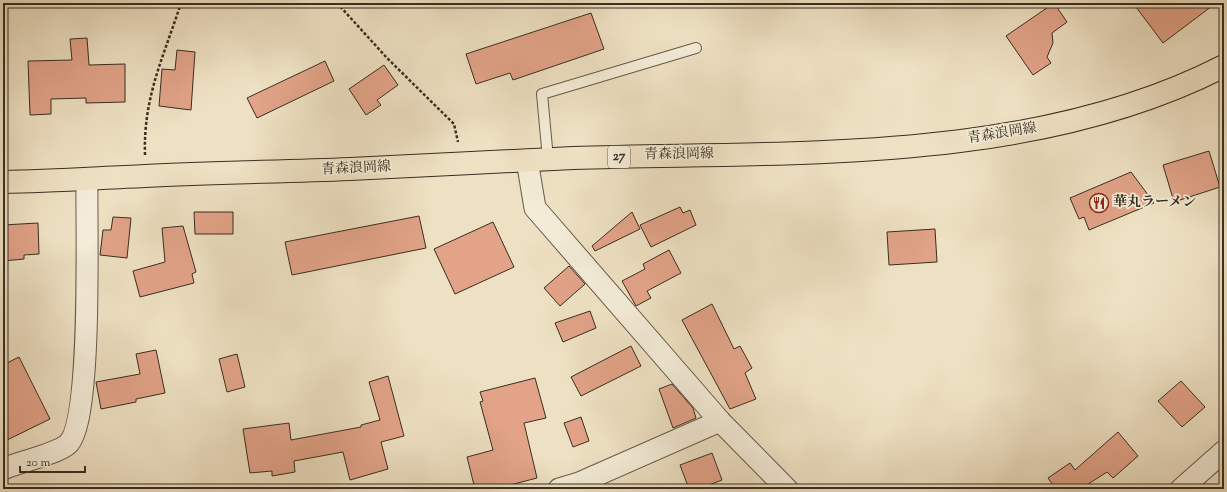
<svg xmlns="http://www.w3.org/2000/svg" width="1227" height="492" font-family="'Sorts Mill Goudy','Noto Serif JP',serif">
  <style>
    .building { fill: #e2a388; stroke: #392e20 }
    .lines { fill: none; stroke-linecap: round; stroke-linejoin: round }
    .service-casing { stroke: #665b49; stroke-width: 12 }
    .minor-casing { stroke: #665b49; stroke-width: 23 }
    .primary-casing { stroke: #392e20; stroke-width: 24 }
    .path { stroke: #392e20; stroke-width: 2.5; stroke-dasharray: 3 2; stroke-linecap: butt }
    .service { stroke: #f4ecd8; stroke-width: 10 }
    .minor { stroke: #f4ecd8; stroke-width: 21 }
    .primary { stroke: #eee1c3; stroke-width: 22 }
    .labels { text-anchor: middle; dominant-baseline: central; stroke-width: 3.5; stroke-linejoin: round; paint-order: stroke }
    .shield { fill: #f4ecd8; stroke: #716757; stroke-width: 1 }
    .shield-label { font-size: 13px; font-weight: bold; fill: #392e20 }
    .street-label { font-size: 14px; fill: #392e20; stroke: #f4ecd8 }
    .poi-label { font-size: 14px; font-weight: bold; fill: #392e20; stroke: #f4ecd8; text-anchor: start }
  </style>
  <rect width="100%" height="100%" fill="#eee1c3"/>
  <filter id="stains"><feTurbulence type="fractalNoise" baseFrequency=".005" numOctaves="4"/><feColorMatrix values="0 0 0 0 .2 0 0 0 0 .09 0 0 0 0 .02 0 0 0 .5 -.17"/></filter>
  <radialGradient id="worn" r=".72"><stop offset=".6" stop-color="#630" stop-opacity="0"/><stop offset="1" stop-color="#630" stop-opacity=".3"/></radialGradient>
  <!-- building -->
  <g class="building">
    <polygon points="1054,3 1067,22 1052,33 1053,43 1047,57 1051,63 1033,75 1006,36"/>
    <polygon points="1133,3 1216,3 1163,43"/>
    <polygon points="591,13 604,49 513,80 510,73 476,84 466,54"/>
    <polygon points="87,38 89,65 125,64 125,102 86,103 86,98 51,99 51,114 30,115 28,61 72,60 70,39"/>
    <polygon points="177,50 195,52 191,110 159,106 162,69 175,70"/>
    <polygon points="325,61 334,81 257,118 247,98"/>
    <polygon points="384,65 398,85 377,100 381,105 366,115 349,89"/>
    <polygon points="1209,151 1220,187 1174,202 1163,165"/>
    <polygon points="1131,172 1154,203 1089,230 1084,217 1079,219 1070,198"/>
    <polygon points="680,207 683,213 690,210 696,225 651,247 640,225"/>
    <polygon points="194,212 233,212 233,234 195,234"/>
    <polygon points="632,212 640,229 595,251 592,246"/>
    <polygon points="419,216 426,248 292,275 285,242"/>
    <polygon points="113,217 131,218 127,258 100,255 103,230 111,230"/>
    <polygon points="493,222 514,267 455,294 434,249"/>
    <polygon points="38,223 39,254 24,255 24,259 3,261 3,225"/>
    <polygon points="183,226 196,272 192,274 194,283 140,297 133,271 165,262 162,228"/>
    <polygon points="935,229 937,262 889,265 887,232"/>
    <polygon points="669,250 681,273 647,291 651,298 636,306 622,281 645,269 643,264"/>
    <polygon points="569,266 585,284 560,306 544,288"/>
    <polygon points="712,304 734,349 740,346 752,368 745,373 756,399 730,409 682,320"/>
    <polygon points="590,311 596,328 563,342 555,323"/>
    <polygon points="631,346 641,366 581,396 571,377"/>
    <polygon points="156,350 165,393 136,399 136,402 101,409 96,382 140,374 136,354"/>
    <polygon points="237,354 245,387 227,392 219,359"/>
    <polygon points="19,357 50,419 3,442 3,365"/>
    <polygon points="388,376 404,436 381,442 388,469 350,480 343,452 294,461 295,472 272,476 272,471 250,473 243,429 289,423 291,440 361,427 361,425 380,420 369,382"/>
    <polygon points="535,378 546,418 524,423 537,478 495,489 475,489 467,457 493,450 480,402 483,401 480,392"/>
    <polygon points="1181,381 1205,407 1182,427 1158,401"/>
    <polygon points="672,384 693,408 696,418 673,428 659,389"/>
    <polygon points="581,417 589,441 573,447 564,423"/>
    <polygon points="1118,432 1138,456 1113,478 1107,472 1085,486 1087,489 1053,489 1055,488 1048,478 1070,463 1075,470"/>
    <polygon points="712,453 722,480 698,489 689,489 680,465"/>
  </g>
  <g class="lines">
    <defs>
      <polyline id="service" points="548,159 542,94 696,48"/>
      <g id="minor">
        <polyline points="527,160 535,208 720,421 787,489"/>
        <path d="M3,469C19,462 57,454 68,444C93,420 86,222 87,179"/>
        <polyline points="559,489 579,483 720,421"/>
        <polyline points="1181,489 1224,451"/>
      </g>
      <path id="primary" d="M3,182C51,181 98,178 145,176C214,172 282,172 350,169C424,166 499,161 573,158C786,151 1029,166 1224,66"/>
    </defs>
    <!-- service casing -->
    <use href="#service" class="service-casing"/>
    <!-- minor casing -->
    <use href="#minor" class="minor-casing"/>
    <!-- primary casing -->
    <use href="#primary" class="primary-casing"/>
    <!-- path -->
    <g class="path">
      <polyline points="337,3 387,58 454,124 458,142"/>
      <path d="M145,155C143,97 164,56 181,3"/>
    </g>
    <!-- service -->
    <use href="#service" class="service"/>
    <!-- minor -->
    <use href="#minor" class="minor"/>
    <!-- primary -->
    <use href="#primary" class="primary"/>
  </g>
  <!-- icons -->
  <defs>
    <symbol id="restaurant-ring" viewBox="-11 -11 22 22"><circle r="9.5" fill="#f4ecd8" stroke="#8f2418" stroke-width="1.5"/><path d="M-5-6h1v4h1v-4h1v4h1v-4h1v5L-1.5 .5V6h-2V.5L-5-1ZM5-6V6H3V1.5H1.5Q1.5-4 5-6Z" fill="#8f2418"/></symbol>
  </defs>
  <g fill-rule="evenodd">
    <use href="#restaurant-ring" x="1088" y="192" width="22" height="22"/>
  </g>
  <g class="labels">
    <!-- shield labels -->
    <rect class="shield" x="608" y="146" width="22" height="22" rx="3"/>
    <g class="shield-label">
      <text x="619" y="157">27</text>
    </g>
    <!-- street labels -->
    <g class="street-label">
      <text transform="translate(1002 134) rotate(-9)">青森浪岡線</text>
      <text transform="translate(679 155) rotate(-1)">青森浪岡線</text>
      <text transform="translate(356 169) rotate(-3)">青森浪岡線</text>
    </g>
    <!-- poi labels -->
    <g class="poi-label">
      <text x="1113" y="203">華丸ラーメン</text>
    </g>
  </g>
  <!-- margin -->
  <rect width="1227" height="492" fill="none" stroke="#eee1c3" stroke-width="16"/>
  <rect x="4" y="4" width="1219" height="484" fill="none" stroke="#392e20" stroke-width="2"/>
  <rect x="8" y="8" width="1211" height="476" fill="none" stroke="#392e20"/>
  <!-- scale -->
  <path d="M20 466v6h65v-6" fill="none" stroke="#392e20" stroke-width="2"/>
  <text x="26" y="466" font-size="12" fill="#392e20" stroke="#f4ecd8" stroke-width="3" paint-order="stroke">20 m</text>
  <rect width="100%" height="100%" filter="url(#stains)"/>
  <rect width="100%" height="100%" fill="url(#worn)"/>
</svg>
